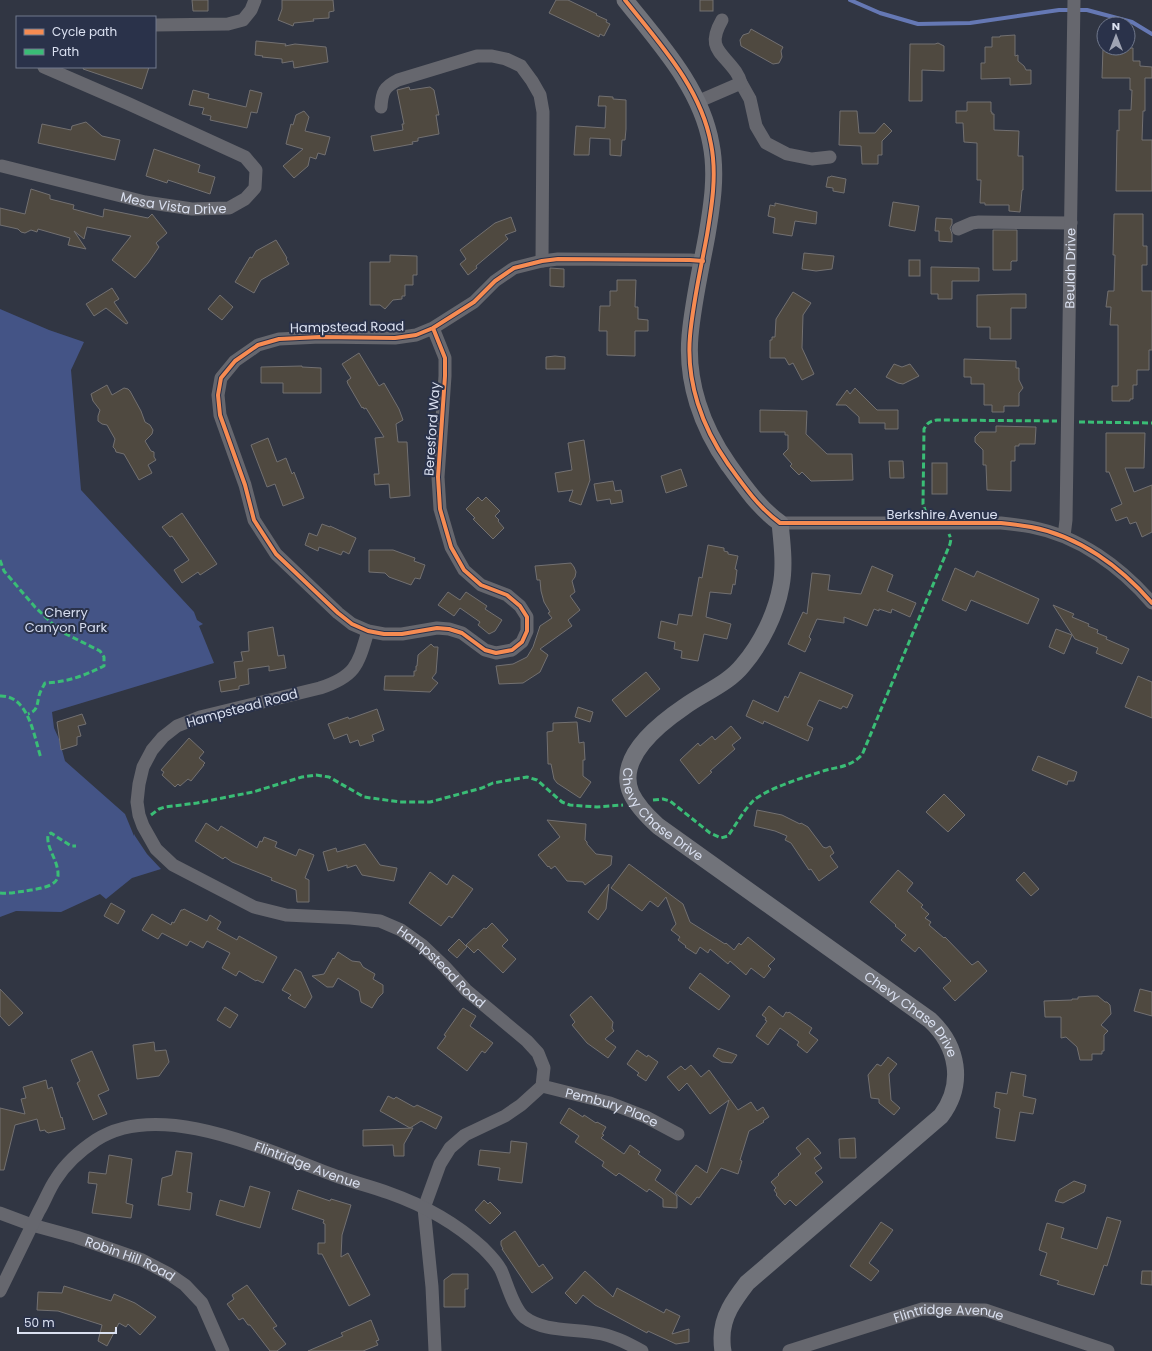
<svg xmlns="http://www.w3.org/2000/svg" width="1152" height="1351" font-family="Poppins,sans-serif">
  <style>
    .green { fill: #445486 }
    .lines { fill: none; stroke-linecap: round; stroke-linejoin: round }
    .stream { stroke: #6578b4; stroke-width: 4 }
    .building { fill: #4f4940; stroke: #727071 }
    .minor { stroke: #66676e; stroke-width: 13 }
    .major { stroke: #71737a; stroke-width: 17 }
    .quiet { stroke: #3abd76; stroke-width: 3; stroke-dasharray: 6 3; stroke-linecap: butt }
    .cycleway-casing { stroke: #2a324a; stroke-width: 6 }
    .cycleway { stroke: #f68b52; stroke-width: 4 }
    .labels { text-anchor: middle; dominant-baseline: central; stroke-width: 4; stroke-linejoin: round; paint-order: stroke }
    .street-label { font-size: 13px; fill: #dae0f0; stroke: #2a324a }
    .park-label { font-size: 13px; fill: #d5dcef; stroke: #2a324a }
  </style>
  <rect width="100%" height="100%" fill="#313643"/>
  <!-- green -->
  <polygon class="green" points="0,309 49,330 84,342 71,370 81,490 194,612 197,620 203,624 199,626 214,663 52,712 54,728 59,739 65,761 125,814 134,836 135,834 135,836 147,854 161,869 132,878 106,899 100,894 61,912 16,911 0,917"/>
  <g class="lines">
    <!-- stream -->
    <polyline class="stream" points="850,0 880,13 918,24 970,23 1059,10 1087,10 1132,22 1152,34"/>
  </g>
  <!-- building -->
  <g class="building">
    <polygon points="192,0 208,0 208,11 193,11"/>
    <polygon points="282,0 333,0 334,11 329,12 329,18 313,19 314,21 294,23 293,26 278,20 282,9"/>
    <polygon points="556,0 568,0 597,14 596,15 607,20 606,22 610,24 604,36 600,34 599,37 549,13"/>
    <rect x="700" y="0" width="13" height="11"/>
    <polygon points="751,29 783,47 781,51 782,57 779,63 773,64 741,46 740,40 743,35 749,33"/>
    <polygon points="1015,35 1015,56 1018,55 1018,61 1024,66 1026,70 1031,70 1031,84 1010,85 1010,78 981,79 981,63 985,63 985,47 992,47 992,37 1000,37 1000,36"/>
    <polygon points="256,41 286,44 285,46 295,44 326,47 328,62 294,68 293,61 282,63 282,59 262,57 263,56 255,55"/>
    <polygon points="938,43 944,46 944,71 922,70 922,101 909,101 910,44 935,44"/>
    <polygon points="1103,48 1133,48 1133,61 1140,61 1140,66 1152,67 1152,78 1145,78 1145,111 1143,111 1142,140 1152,140 1152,191 1116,191 1117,130 1119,131 1119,110 1131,110 1132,90 1130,90 1130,78 1102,78"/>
    <polygon points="84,67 149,67 142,89 83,69"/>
    <polygon points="409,87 410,90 430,87 434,90 439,115 436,115 439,134 418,138 418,141 412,142 413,144 374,151 371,136 403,130 402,124 404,124 397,90"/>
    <polygon points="193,90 209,94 208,98 246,107 250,90 262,93 257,113 251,112 247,128 210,120 211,116 202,114 204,108 189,105"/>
    <polygon points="599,96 613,97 613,99 626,100 626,129 625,140 622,140 621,156 610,155 610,139 590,138 589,155 574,155 576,126 605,128 606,106 598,106"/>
    <polygon points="967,102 991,102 991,112 992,112 992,114 994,114 994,130 1019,131 1018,156 1023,156 1023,190 1022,190 1020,212 1009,211 1009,205 985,205 985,203 980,203 981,180 977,180 977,143 964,142 963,123 956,123 956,111 967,111"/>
    <polygon points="304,111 309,117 305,131 330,137 325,155 318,153 316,159 310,157 308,166 294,178 283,166 303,149 286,144 291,124 293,125 296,115"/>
    <polygon points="840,111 857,111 859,133 875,133 884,123 892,131 882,141 882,155 878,155 878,164 862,164 861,146 839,145"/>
    <polygon points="86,122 102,136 120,140 115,160 38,143 42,124 71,130 72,126"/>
    <polygon points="154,149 200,165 198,172 215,177 210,194 168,180 167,183 146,176"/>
    <polygon points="831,176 846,179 844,193 833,191 833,188 826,187 828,177 830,177"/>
    <polygon points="31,189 50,195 50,199 74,205 73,209 103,217 104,209 148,218 152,214 167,233 156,243 159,247 148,263 135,278 112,260 131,236 87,227 84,239 74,231 86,249 68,245 70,238 38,229 37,232 31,230 25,233 21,232 18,229 0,225 0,208 25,214"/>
    <polygon points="893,202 919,206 915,231 889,226"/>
    <polygon points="775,203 817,212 816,224 795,221 792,236 773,233 775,218 768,216 770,205 775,206"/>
    <polygon points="1114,214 1143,214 1143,246 1147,246 1147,265 1142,265 1142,291 1152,291 1152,350 1149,350 1149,370 1137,370 1137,385 1133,385 1133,399 1130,399 1130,401 1112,401 1112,386 1118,386 1118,325 1110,325 1111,307 1106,307 1108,291 1114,291 1115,255 1113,255"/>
    <polygon points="511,217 516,231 505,235 508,239 476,266 477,268 468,275 460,264 466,259 460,250 495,223"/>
    <polygon points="936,218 952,219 952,224 950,228 952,234 952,242 939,241 939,231 935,231"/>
    <polygon points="993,230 1017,230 1017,261 1012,261 1011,262 1011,270 993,270"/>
    <polygon points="276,240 287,258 286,259 289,264 261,280 254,293 235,282 250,257 252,258 256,251"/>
    <polygon points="804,253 834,256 832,269 816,271 802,269"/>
    <polygon points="390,255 417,256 417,275 413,275 413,285 405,285 405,296 402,296 402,299 393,300 385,309 380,305 370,305 370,262 390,262"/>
    <rect x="909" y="260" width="11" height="16"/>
    <polygon points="931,267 979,268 979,281 952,281 952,299 938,299 938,294 931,294"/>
    <polygon points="550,268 564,269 564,287 550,286"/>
    <polygon points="617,280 636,280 635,307 638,307 638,319 648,320 648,331 635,331 635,356 607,355 607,331 599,331 600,306 610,306 610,291 617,291"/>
    <polygon points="112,288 119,299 114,302 128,323 126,324 106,308 94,316 86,304"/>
    <polygon points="793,292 811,303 803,315 802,348 814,374 802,380 793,363 789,365 785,358 770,358 770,340 772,340 772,337 775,337 776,319"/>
    <polygon points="1012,294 1026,294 1026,308 1011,308 1011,339 990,339 990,327 977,327 977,295"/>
    <polygon points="220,295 233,307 222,320 208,309"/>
    <polygon points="359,353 379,386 384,383 399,409 403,420 396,424 398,442 407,442 410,496 390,498 389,484 375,485 374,474 379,474 375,438 384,437 366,408 364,409 363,407 362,408 348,384 347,381 351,378 342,364"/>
    <polygon points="555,356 565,357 565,369 546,369 546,357"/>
    <polygon points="964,359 1016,361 1016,368 1019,368 1019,380 1023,388 1019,393 1019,406 1004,406 1004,412 992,412 992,405 984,405 984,384 971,384 971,377 964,377"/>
    <polygon points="894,364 902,367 910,364 919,376 903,384 898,383 886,377"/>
    <polygon points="302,366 302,367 321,368 321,393 283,393 283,383 261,383 261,367"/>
    <polygon points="107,385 112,395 124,388 128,389 130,391 141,411 145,422 150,425 153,430 152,434 145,441 151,451 154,452 154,457 156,460 148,465 152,473 139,480 124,454 116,452 115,449 113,447 115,439 107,425 102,424 98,421 98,416 100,410 93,401 91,394"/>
    <polygon points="855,388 877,410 898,410 898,429 885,429 885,423 859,423 859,417 846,405 836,405 847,390 850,394"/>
    <polygon points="760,410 807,411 806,434 827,454 852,454 853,480 811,481 802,472 799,475 790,466 792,464 783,454 788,449 788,435 785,435 785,432 760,432"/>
    <polygon points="996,426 1036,427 1035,444 1019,444 1019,446 1015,446 1015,461 1011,461 1011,491 987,490 986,465 983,465 983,450 975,442 975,437 980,432 996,432"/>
    <polygon points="1106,433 1145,433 1144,468 1125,468 1134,492 1152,485 1152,532 1142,537 1136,522 1130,524 1127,517 1116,521 1111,509 1122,504 1109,472 1106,472"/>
    <polygon points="268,438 277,462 286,458 292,474 294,472 304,498 283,506 275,484 267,487 251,445"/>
    <polygon points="584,440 590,480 581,505 569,501 573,490 558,492 555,473 572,470 568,443"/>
    <polygon points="889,461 903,461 904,478 890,478"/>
    <rect x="932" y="463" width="15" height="31"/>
    <polygon points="681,469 687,486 666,493 661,476"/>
    <polygon points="613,481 615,491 621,490 623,502 611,504 610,499 597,501 594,484"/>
    <polygon points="478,497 482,501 486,497 500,511 495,516 499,520 498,521 504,528 493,539 473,519 475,518 466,509"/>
    <polygon points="182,513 217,564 200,575 198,572 182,583 174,570 189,560 172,536 170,537 162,527"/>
    <polygon points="322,524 330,527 330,526 356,538 349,554 343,551 341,555 319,547 318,551 305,545 309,533 317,536"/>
    <polygon points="708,545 724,548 724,551 728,552 728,554 738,556 735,569 737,570 735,585 733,584 731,594 710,592 706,617 731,624 727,639 704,634 698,661 681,658 682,651 674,649 675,642 658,638 661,621 677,625 679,614 692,616 699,577 702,578"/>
    <polygon points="369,550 393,550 415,558 414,561 425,565 420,579 415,578 411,585 389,577 385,573 369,572"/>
    <polygon points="571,563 574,567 576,572 575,577 572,581 575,592 570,596 580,610 568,620 572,626 540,649 548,655 540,672 523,683 499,684 496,666 513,664 527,657 533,647 540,626 552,618 548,613 550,612 544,602 541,591 540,580 537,580 535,566"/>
    <polygon points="872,566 893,575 887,591 916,603 910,617 892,609 891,613 879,609 879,611 874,609 867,626 844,617 844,623 817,619 809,637 811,639 805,652 788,644 803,612 807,614 812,573 830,575 828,590 861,594"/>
    <polygon points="955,568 974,577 977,571 1039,599 1028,624 971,600 966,611 942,600"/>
    <polygon points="448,592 460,600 466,592 487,606 485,609 502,620 495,631 489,634 478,625 480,622 460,608 454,616 438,605"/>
    <polygon points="1053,605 1074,614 1072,617 1089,624 1088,626 1098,630 1097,633 1107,637 1106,639 1129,649 1122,664 1096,653 1098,648 1075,639"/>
    <polygon points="273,627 278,656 284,655 286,668 269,671 269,666 248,669 249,684 239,686 239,689 221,692 219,681 236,678 234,662 243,661 241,652 249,651 248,632"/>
    <polygon points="1056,629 1072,635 1064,654 1049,647"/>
    <polygon points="431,644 434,647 438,647 436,673 432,678 438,683 430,692 384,690 385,676 414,676 414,671 416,671 416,666 417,666 418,655"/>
    <polygon points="646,672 660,689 626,717 612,700"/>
    <polygon points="800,672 853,695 847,708 843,706 841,709 819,700 807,725 813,728 808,741 764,721 763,724 746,716 753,700 778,712 785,696 788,698"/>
    <polygon points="1138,676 1152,682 1152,718 1125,707"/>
    <polygon points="578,707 593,712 590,722 575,717"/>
    <polygon points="377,709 384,730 372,735 374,741 360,746 358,740 350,743 347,734 334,739 328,724 348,717 349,719"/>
    <polygon points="82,714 86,724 78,726 81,736 77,737 77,745 61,750 57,722"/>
    <polygon points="577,722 579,743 584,742 585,760 583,760 583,776 591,782 580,798 557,783 554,779 551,764 548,764 547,732 553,731 553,723"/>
    <polygon points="731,726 741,738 732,745 735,749 710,771 712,772 699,784 680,760 698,743 700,746 712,736 715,740"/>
    <polygon points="189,738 204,752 199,758 205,763 203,765 204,765 191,781 188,779 180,786 178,784 175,787 162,775 164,772 161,770"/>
    <polygon points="1038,756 1077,772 1074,781 1068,781 1067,785 1032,770"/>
    <polygon points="944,794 965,815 948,832 926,812"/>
    <polygon points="757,810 782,815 800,824 801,823 808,827 823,847 826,848 830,846 834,853 830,856 838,867 819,881 811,869 809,870 791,843 785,840 787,836 775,831 754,826"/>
    <polygon points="547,820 586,824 585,840 587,842 587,844 596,854 612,856 611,865 585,885 583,882 567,881 555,866 551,869 549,866 548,867 538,855 560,837"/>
    <polygon points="206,823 218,831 221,826 257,848 260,841 262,842 264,837 277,842 275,847 296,856 299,849 314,855 305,878 309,880 309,902 297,902 296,890 271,880 272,878 232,862 225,857 223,859 195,841"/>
    <polygon points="365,844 380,865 397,868 394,881 362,875 356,865 347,868 347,865 328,871 323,852 336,848 337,852"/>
    <polygon points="629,864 683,904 690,922 725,944 726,943 734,950 739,943 741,945 748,937 775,959 768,966 771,969 764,978 751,968 746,975 730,961 728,964 710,949 708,953 700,947 696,954 685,947 686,946 678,940 680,937 671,930 676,924 666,897 658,907 650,901 642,911 611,888"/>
    <polygon points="898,870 913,883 907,891 923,905 921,907 929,914 925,918 931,922 929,925 944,938 945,937 972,965 978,961 987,971 955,1001 943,988 951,981 919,947 915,952 901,940 906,935 895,926 896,925 870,902"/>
    <polygon points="430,872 447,885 453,875 473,889 452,918 449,916 441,926 409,903"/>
    <polygon points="1024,872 1039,889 1031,896 1016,880"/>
    <polygon points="609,884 606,909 598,920 588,912"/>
    <polygon points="111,903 125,911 118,924 104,916"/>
    <polygon points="184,909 207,921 210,915 221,922 217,929 237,940 239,936 277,957 263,983 257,980 256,981 239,971 236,976 222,968 230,953 207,941 203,948 190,941 187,946 162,933 158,939 142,930 152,914 171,925 172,922 174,923 181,910 183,910"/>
    <polygon points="492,923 508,940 502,946 516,959 503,973 478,949 474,953 466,945 484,928 486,929"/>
    <polygon points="459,939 467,947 457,958 448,950"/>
    <polygon points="338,952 352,961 360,962 363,967 375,974 373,979 383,985 383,993 378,998 372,1008 361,1002 359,991 338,978 333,987 327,987 312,976 324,974 333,958 334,959"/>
    <polygon points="295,969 301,972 312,997 305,1008 288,998 291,995 282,990"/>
    <polygon points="700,973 730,996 719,1010 689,988"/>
    <polygon points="0,989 23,1013 9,1026 0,1016"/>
    <polygon points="1140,989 1152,992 1152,1016 1134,1011"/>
    <polygon points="591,996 613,1022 612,1028 614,1031 605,1039 616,1047 608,1058 587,1043 572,1025 575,1022 570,1015"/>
    <polygon points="1092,996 1098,996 1105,1002 1107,1002 1110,1005 1111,1014 1101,1025 1108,1031 1104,1035 1104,1051 1102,1051 1102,1054 1092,1054 1092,1060 1080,1060 1077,1047 1066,1037 1061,1038 1061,1017 1045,1017 1044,1001 1072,1000 1072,999 1078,999 1078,997"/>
    <polygon points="769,1006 783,1017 786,1012 788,1013 789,1012 812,1028 809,1033 818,1040 807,1053 797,1045 799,1042 780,1028 768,1045 756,1036 767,1021 765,1020 766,1018 762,1015"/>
    <polygon points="225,1007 238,1015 230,1028 217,1020"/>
    <polygon points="463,1008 476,1016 470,1026 493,1043 485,1053 482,1051 467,1071 437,1048 446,1036 444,1035"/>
    <polygon points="154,1042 155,1051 166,1050 169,1062 159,1076 137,1079 133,1045"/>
    <polygon points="718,1048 737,1055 732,1063 722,1062 713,1056"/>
    <polygon points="637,1050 647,1057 648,1055 658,1062 646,1081 637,1075 639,1073 627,1064"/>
    <polygon points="92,1051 109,1090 98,1095 107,1114 93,1120 77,1083 80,1081 71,1060"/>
    <polygon points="888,1057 897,1064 889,1074 891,1100 900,1108 894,1115 879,1103 879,1099 871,1098 870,1091 868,1075 877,1064 881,1066"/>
    <polygon points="691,1065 701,1077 709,1070 738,1110 751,1102 757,1111 763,1107 769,1117 763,1121 764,1122 749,1131 740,1160 742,1161 738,1174 721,1168 699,1198 697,1197 691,1205 675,1193 696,1165 707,1173 729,1100 710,1114 687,1083 679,1091 667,1077 681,1066 685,1070"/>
    <polygon points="1011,1072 1026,1075 1023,1096 1036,1099 1033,1114 1020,1112 1015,1141 996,1138 1000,1109 994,1107 996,1092 1007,1094"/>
    <polygon points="46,1080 48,1089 52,1087 61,1118 62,1117 65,1129 48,1133 47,1132 46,1132 45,1130 40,1131 37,1119 15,1125 4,1170 0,1170 0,1108 25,1114 21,1099 26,1098 23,1087"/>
    <polygon points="388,1096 394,1099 396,1097 414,1107 417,1105 442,1117 436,1129 421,1121 410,1128 380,1111"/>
    <polygon points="569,1108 583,1117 584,1115 596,1123 597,1122 606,1127 602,1134 604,1135 601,1138 624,1154 630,1145 640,1152 638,1154 661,1170 655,1180 677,1196 677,1208 663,1207 663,1199 649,1189 647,1192 619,1173 616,1176 602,1166 604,1162 575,1142 579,1136 560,1123"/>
    <polygon points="413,1128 404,1144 404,1156 394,1156 393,1145 363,1146 363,1130"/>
    <polygon points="808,1138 821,1153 814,1158 822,1168 815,1173 823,1182 796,1206 790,1200 785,1205 776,1195 777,1194 774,1190 776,1188 771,1182 779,1175 778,1174 801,1154 796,1148"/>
    <polygon points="855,1138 856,1158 840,1158 839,1139"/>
    <polygon points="511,1141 527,1143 522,1183 498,1180 500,1168 478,1165 480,1150 510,1153"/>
    <polygon points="176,1151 192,1153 187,1192 192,1193 190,1210 158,1205 162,1178 172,1175"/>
    <polygon points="109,1155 132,1159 126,1203 133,1205 131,1218 92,1213 97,1184 88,1183 89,1172 106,1174"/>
    <polygon points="1074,1181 1086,1185 1084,1192 1063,1203 1055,1201 1059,1190"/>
    <polygon points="250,1186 270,1192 260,1228 216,1215 220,1200 244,1207"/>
    <polygon points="298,1190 330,1201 331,1199 351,1205 342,1235 341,1257 348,1253 370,1295 349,1306 322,1254 318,1254 318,1243 325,1243 325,1224 323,1223 324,1220 292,1209"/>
    <polygon points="484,1200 488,1204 490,1202 501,1213 490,1224 475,1210"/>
    <polygon points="1107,1217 1121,1221 1107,1266 1104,1265 1094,1295 1057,1284 1059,1281 1040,1275 1047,1253 1039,1250 1047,1223 1064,1228 1061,1238 1097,1249"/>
    <polygon points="881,1222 893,1230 869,1263 879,1271 871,1281 850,1266"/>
    <polygon points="515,1231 539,1267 543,1264 553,1278 532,1293 502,1249 503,1249 501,1245 501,1241"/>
    <polygon points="585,1271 613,1297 617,1288 664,1313 666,1309 680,1316 672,1334 689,1329 689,1342 676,1344 648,1331 647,1333 595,1305 583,1295 576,1304 565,1293"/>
    <polygon points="1142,1271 1152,1271 1152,1285 1141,1284"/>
    <polygon points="452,1274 468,1274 468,1289 465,1289 465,1307 444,1307 444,1280"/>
    <polygon points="247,1285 277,1326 273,1328 286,1344 277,1351 270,1351 250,1325 248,1325 243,1318 239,1320 227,1304 234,1299 232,1295"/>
    <polygon points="64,1286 111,1301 114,1294 135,1303 156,1317 140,1335 128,1324 126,1327 119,1323 107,1346 98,1341 102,1325 58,1311 37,1310 38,1292 62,1293"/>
    <polygon points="371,1320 379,1340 376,1341 378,1345 363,1351 308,1351 343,1336 341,1333"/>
  </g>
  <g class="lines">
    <!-- minor -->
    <g class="minor">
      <polyline points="155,25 228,24 243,20 251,10 255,0"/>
      <polyline points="741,83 750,99 756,126 766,143 787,154 812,159 830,157"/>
      <path d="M697,102L741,83C740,79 738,75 736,72C721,51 706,48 722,20"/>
      <path d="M381,107C382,92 384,87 398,80L477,56H492L506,59L521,66L532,81L540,95L543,112L542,261"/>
      <path id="s1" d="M2,166L145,202L192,209L229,208L245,199L255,188L256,170L245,157L127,103L44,67"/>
      <polyline points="958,229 972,223 979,222 1071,223"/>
      <polyline points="433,328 445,358 445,376 438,477 440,509 451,547 464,570 481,585 507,595 520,606 527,617 527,631 522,642 512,650 496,653 485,650 462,633 449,629 437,628 402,634 384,634 368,631 352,624 338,613 276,554 254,520 245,485 220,415 218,395 221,378 235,361 258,345 279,339 320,337 395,338 416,335 433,328 474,302 495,281 514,268 542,261 558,259 690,260 703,261"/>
      <path d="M780,523H1001C1011,524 1021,525 1031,527C1079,536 1121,567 1152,603"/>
      <path id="s2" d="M1064,536L1066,520L1074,0"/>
      <path id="s3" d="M368,631C358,665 356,676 320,688L200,717L177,726L163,737L152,750L143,767L139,784L137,802L139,815L143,826L156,849L173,865L254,907L286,915L350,918L380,921L401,930L422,945L445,967L466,990L527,1041L538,1053L544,1068L542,1086L521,1105L505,1116L465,1135L450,1148L440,1164L424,1208L432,1287L435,1351"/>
      <path id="s4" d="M542,1086L610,1103L646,1117L678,1134"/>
      <path id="s5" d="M0,1213L32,1225L76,1237L142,1260L169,1274L185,1285L202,1303L223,1351"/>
      <path id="s6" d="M0,1291C13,1264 26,1238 39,1211C45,1201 49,1189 56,1179C66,1163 81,1150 96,1140C162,1097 274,1154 339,1177C356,1183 373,1187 389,1193C423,1205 457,1224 483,1248C489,1254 497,1262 501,1270C507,1283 513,1308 524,1317C545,1333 576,1328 602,1334C616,1337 629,1344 642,1351"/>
      <path id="s7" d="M789,1351L922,1309L985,1310L1108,1351"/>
    </g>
    <!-- major -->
    <path class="major" id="s8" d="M625,0C660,44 701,88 711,144C717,174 712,205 707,235C701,268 693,302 690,336C686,382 702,427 728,464C743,485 759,508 780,523C782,543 785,566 781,586C776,614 761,644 743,665C728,684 703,693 684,707C659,724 616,758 631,793C637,806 647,816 658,826L930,1020C958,1046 965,1084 941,1116L747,1283C734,1300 722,1316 722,1338C722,1343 722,1347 723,1351"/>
    <!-- quiet -->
    <g class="quiet">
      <polyline points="1079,422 1152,423"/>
      <path d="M926,513L923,504L924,429C927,423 930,421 937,420L1057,421"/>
      <path d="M0,560L4,571L35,607L60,631L100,651L104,657V666C83,676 68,682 45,683C43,687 40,691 39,696C37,704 38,711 28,714"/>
      <path d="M0,696C29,695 34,737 41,758"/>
      <path d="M653,800L663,799L670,801L710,833L721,838L728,836C735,826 744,810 753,801C766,789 802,778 820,772C837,766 847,769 862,755L950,544L951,539L949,534"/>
      <polyline points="151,815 159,809 165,807 197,803 253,792 302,777 316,775 329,777 364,797 400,802 430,802 482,788 493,783 527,777 537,780 562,802 570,805 597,807 623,805"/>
      <path d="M0,893C8,894 17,892 25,891C34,889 59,888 58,874C58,860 46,848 48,835L51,833L71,846H76"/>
    </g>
    <defs>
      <g id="cycleway">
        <path d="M625,0C660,44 701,88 711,144C717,174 712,205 707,235C701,268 693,302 690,336C686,382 702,427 728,464C743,485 759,508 780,523H1001C1011,524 1021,525 1031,527C1079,536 1121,567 1152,603"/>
        <polyline points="433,328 445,358 445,376 438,477 440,509 451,547 464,570 481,585 507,595 520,606 527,617 527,631 522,642 512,650 496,653 485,650 462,633 449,629 437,628 402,634 384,634 368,631 352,624 338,613 276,554 254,520 245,485 220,415 218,395 221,378 235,361 258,345 279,339 320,337 395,338 416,335 433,328 474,302 495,281 514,268 542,261 558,259 690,260 703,261"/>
      </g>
    </defs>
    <!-- cycleway casing -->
    <use href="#cycleway" class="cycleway-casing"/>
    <!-- cycleway -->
    <use href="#cycleway" class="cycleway"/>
  </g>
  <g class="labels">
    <!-- street labels -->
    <g class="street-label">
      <text stroke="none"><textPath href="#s1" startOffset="176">Mesa Vista Drive</textPath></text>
      <text stroke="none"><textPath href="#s2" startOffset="268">Beulah Drive</textPath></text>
      <text transform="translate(347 327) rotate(-1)">Hampstead Road</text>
      <text transform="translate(432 429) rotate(-86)">Beresford Way</text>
      <text x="942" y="514">Berkshire Avenue</text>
      <text transform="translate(242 708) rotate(-15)">Hampstead Road</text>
      <text stroke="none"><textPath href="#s8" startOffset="948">Chevy Chase Drive</textPath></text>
      <text stroke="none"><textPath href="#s3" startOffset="688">Hampstead Road</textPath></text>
      <text stroke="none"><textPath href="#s8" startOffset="1272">Chevy Chase Drive</textPath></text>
      <text stroke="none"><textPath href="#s4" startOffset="73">Pembury Place</textPath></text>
      <text stroke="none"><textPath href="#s6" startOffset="402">Flintridge Avenue</textPath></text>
      <text stroke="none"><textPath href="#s5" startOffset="138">Robin Hill Road</textPath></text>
      <text stroke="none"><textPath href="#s7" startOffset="166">Flintridge Avenue</textPath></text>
    </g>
    <!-- park labels -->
    <g class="park-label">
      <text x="66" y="612">Cherry<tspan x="66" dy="15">Canyon Park</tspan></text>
    </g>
  </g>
  <!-- legend -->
  <rect x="16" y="16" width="140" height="52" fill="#2a324a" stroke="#70788c"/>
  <rect x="24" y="29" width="20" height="6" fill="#f68b52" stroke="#70788c"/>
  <text x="52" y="36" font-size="12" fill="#dae0f0">Cycle path</text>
  <rect x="24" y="49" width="20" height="6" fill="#3abd76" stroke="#70788c"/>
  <text x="52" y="56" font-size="12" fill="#dae0f0">Path</text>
  <!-- north arrow -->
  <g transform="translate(1116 36)"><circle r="19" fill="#2a324a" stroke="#70788c"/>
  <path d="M0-3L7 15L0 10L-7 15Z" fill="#9fa4b3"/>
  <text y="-6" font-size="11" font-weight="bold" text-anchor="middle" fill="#dae0f0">N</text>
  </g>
  <!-- scale -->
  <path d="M18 1327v6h98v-6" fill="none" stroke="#dae0f0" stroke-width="2"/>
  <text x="24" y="1327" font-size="12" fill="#dae0f0" stroke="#2a324a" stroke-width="3" paint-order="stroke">50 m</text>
</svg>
